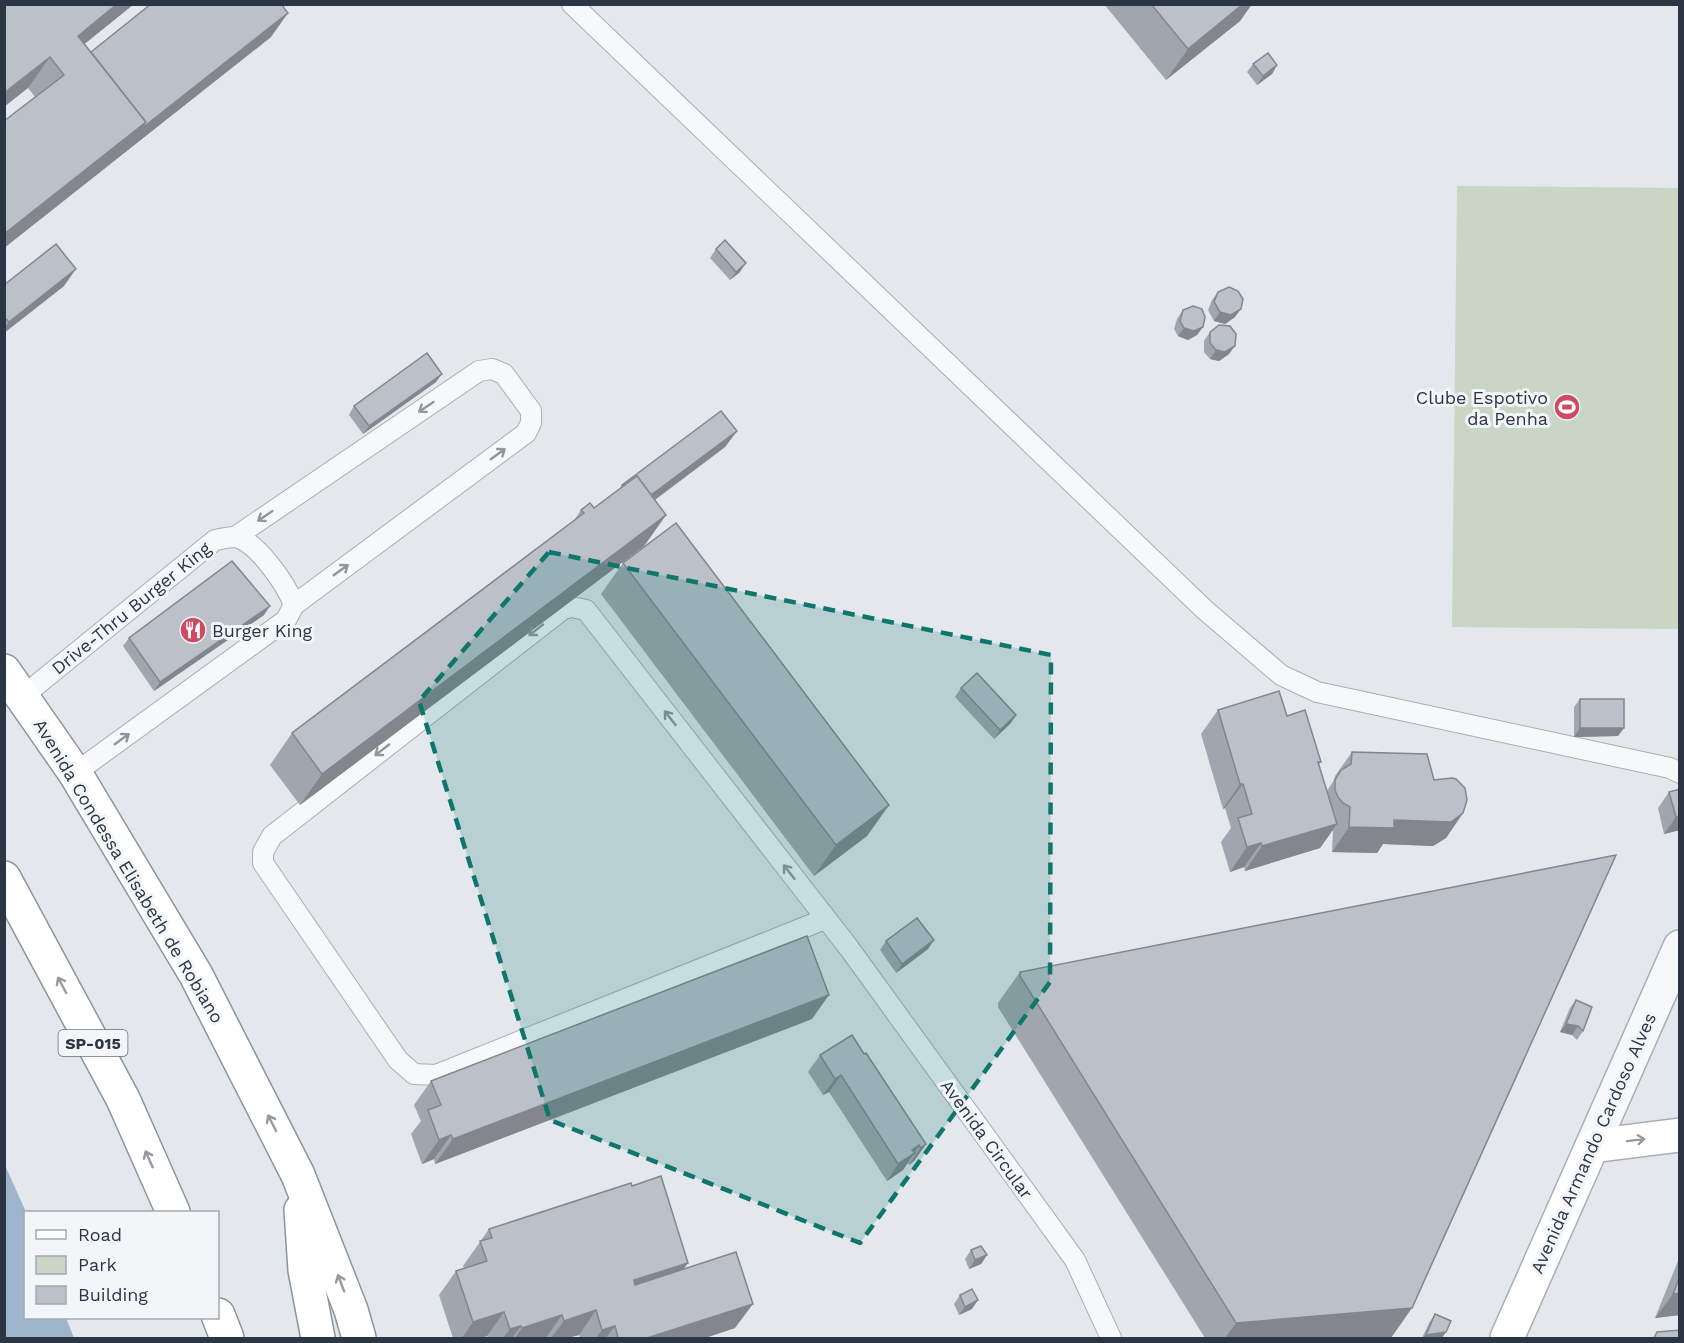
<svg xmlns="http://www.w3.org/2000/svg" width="1684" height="1343" font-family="'Work Sans',sans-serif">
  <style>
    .green { fill: #c9d5c5 }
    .water { fill: #9fb5cb }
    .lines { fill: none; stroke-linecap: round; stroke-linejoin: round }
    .lane-casing { stroke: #a9aeb6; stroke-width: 22 }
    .street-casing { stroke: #a9aeb6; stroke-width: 36 }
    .secondary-casing { stroke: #a9aeb6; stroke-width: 36 }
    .highway-casing { stroke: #8b95a2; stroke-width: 36 }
    .lane { stroke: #f6f8fa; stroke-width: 20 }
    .street { stroke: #f6f8fa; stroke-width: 33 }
    .secondary { stroke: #fff; stroke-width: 33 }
    .highway { stroke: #fff; stroke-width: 33 }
    .wall { fill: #a1a5ad }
    .shaded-wall { fill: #83868d }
    .building { fill: #bbc0c9; stroke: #83868d; stroke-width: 1.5 }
    .oneway { stroke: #90969f }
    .oneway2 { stroke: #959aa2 }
    .marked { fill: #0f766e; fill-opacity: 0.2; stroke: #0f766e; stroke-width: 4.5; stroke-dasharray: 12 8; stroke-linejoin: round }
    .labels { text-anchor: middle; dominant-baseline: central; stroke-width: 6; stroke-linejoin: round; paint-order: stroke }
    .shield { fill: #f3f6f9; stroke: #676f7a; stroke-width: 1.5 }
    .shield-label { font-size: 16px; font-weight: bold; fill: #2b3544 }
    .poi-label { font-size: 18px; fill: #2b3544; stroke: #f3f6f9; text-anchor: end }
    .street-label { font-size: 18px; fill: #2b3544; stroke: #f3f6f9 }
  </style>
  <rect width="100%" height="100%" fill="#e4e7eb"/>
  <!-- green -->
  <polygon class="green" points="1457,186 1679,188 1679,629 1452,627"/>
  <!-- water -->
  <polygon class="water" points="4,1163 26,1212 26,1318 66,1318 74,1338 5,1338"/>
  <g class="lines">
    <defs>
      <g id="lane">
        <polyline points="572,4 1205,610 1281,675 1317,692 1670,768 1680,773"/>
        <polyline points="235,537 479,371 492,369 504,374 531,411 531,423 526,433 294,605"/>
        <path d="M23,696L215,540C221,539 228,537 234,537C256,539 287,586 294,605L286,620L75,773"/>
        <polyline points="825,919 436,1075 414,1074 398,1060 263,863 263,852 272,836 563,609 572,607 586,610 849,948 1075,1260 1111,1338"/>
      </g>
      <polyline id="street" points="1592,1146 1680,947"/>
      <polyline id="secondary" points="1507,1338 1592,1146 1680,1135"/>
      <g id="highway">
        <polyline points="4,671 75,773 196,975 298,1175 351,1310 359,1338"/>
        <polyline points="4,878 123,1099 173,1212"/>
        <polyline points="301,1210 305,1270 318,1338"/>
        <polyline points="218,1315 227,1338"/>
      </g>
    </defs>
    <!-- lane casing -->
    <use href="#lane" class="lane-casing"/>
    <!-- street casing -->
    <use href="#street" class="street-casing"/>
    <!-- secondary casing -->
    <use href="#secondary" class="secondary-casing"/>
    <!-- highway casing -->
    <use href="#highway" class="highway-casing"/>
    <!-- lane -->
    <use href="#lane" class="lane"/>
    <!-- street -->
    <use href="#street" class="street"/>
    <!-- secondary -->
    <use href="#secondary" class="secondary"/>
    <!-- highway -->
    <use href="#highway" class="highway"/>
  </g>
  <!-- wall -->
  <g class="wall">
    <polygon points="4,4 134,4 84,44 91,52 271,37 4,248 4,121 35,97 28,88"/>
    <polygon points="1104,4 1252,4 1240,21 1166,80"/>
    <polygon points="1253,64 1277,65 1272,74 1257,85 1247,72"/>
    <polygon points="716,249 740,272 730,280 710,258"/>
    <polygon points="4,285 64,286 4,333"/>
    <polygon points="1218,292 1235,317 1225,324 1214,321 1208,310 1212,300"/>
    <polygon points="1183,310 1203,327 1197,335 1188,340 1178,336 1174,329 1177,319"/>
    <polygon points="1210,332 1229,354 1219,361 1210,359 1204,352 1204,341"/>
    <polygon points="436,382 363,434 349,415 354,406"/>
    <polygon points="737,431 725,447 655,500 666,515 644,546 300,805 270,765 292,733 573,522 581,510 594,508 620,488 622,485"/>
    <polygon points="623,563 889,805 867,836 814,876 601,594"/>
    <polygon points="264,615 154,691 123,646 129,638"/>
    <polygon points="961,688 1016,715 1010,724 994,739 955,697"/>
    <polygon points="1580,699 1624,728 1618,736 1574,737 1574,707"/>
    <polygon points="1218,710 1287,716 1321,762 1318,765 1327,791 1334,780 1335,776 1352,752 1434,780 1463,813 1446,838 1433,846 1383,844 1377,853 1332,852 1333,831 1332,831 1320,848 1245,871 1244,867 1230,872 1221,842 1231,828 1225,808 1223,809 1201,734"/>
    <polygon points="1680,789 1680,830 1664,834 1658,808 1669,792"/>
    <polygon points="886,941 928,949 896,973 880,950"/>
    <polygon points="1020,972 1391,1338 1205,1338 998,1007 998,1003"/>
    <polygon points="1576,1000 1583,1031 1577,1040 1572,1035 1560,1032 1570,1008"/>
    <polygon points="812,1019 435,1164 434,1159 422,1164 411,1134 421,1121 414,1105 431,1081"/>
    <polygon points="864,1054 926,1144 914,1161 909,1165 908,1163 903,1170 887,1181 829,1092 823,1095 808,1072 820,1055"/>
    <polygon points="632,1186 683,1269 735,1328 705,1338 580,1338 579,1335 567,1338 488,1338 487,1336 481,1338 453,1338 439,1295 456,1271 464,1268 463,1266 489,1229"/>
    <polygon points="971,1250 987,1255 981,1264 969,1269 965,1259"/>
    <polygon points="1680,1256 1680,1315 1655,1318"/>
    <polygon points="960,1295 972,1309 959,1315 954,1304"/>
    <polygon points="1435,1314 1442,1338 1422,1338 1429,1323"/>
  </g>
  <!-- shaded-wall -->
  <g class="shaded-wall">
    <polygon points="117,4 134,4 56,67 78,36"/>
    <polygon points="1243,4 1252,4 1240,21 1166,80 1188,49"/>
    <polygon points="288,13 271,37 4,248 4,234 146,122"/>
    <polygon points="50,57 28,88 4,107 4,93"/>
    <polygon points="1277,65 1272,74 1257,85 1263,76"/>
    <polygon points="746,263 740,272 730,280 736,272"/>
    <polygon points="76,269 64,286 4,333 4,328 9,322"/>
    <polygon points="1241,309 1235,317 1225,324 1214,321 1220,312"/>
    <polygon points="1203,327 1197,335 1188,340 1178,336 1184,328"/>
    <polygon points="1235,346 1229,354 1219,361 1210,359 1216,350"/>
    <polygon points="442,374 436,382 363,434 369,426"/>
    <polygon points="737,431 725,447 625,522 637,505"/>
    <polygon points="666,515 644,546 300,805 322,774"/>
    <polygon points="270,606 264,615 154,691 160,682"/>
    <polygon points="1016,715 1010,724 994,739 1000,730"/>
    <polygon points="1580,728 1624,728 1618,736 1574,737"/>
    <polygon points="1240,784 1243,784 1225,808 1223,809"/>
    <polygon points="889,805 867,836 814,876 836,845"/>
    <polygon points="1463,813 1446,838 1433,846 1383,844 1377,853 1332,852 1349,827 1394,820"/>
    <polygon points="1680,816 1680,830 1664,834 1676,817"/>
    <polygon points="1337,824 1320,848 1245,871 1262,846"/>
    <polygon points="1261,843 1244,867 1230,872 1247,847"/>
    <polygon points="934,940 928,949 896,973 902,964"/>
    <polygon points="829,995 812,1019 435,1164 453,1139"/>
    <polygon points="1566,1024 1578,1026 1572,1035 1560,1032"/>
    <polygon points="841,1075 829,1092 823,1095 835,1079"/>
    <polygon points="451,1135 434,1159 422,1164 439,1140"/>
    <polygon points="926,1144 914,1161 909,1165 921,1148"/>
    <polygon points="919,1145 903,1170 887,1181 898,1164 912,1150"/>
    <polygon points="987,1255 981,1264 969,1269 975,1260"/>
    <polygon points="688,1263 671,1287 617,1305 634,1280"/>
    <polygon points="1680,1293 1680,1315 1655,1318 1673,1294"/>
    <polygon points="978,1300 972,1309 959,1315 965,1307"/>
    <polygon points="753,1304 735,1328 705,1338 647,1338"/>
    <polygon points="1412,1308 1391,1338 1225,1338 1236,1323"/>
    <polygon points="596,1310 579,1335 567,1338 551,1338 564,1321"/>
    <polygon points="504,1312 487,1336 481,1338 462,1338 473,1322"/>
    <polygon points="562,1315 546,1338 515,1338 522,1328"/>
    <polygon points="521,1326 512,1338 503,1338 510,1329"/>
    <polygon points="615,1326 606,1338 596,1338 602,1330"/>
    <polygon points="1446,1332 1442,1338 1423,1338 1426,1335"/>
  </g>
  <!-- building -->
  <g class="building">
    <polygon points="4,4 117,4 78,36 146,122 4,234 4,121 64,75 50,57 4,93"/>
    <polygon points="151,4 281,4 288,13 141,129 146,122 91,52"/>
    <polygon points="1151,4 1243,4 1188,49"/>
    <polygon points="1268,53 1277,65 1263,76 1253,64"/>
    <polygon points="725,240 746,263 736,272 716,249"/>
    <polygon points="56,244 76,269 9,322 4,317 4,285"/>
    <polygon points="1229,287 1238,291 1243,299 1241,309 1231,315 1220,312 1214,302 1218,292"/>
    <polygon points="1193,306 1202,309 1205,317 1203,327 1194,331 1184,328 1180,321 1183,310"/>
    <polygon points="1219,325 1230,326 1236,334 1235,346 1225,352 1216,350 1210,343 1210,332"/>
    <polygon points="427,353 442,374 369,426 354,406"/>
    <polygon points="721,411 737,431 651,495 637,476 623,486 622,485"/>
    <polygon points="637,476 666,515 322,774 292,733 584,513 581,510 590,503 594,508"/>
    <polygon points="676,523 889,805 836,845 623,563"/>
    <polygon points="232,561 270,606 160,682 129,638"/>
    <polygon points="977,673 1016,715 1000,730 961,688"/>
    <polygon points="1279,691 1287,716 1305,710 1321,762 1318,762 1337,824 1262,846 1261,843 1247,847 1238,818 1252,814 1243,784 1240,784 1218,710"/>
    <rect x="1580" y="699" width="44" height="29"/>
    <polygon points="1352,752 1427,754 1434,780 1452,778 1456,779 1465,788 1467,800 1463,813 1451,822 1394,820 1394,828 1349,827 1350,807 1343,803 1338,797 1335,790 1335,780 1341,770 1351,764"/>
    <polygon points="1680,789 1680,816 1676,817 1669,792"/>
    <polygon points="1616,855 1412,1308 1236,1323 1020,976 1020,972"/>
    <polygon points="917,918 934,940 902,964 886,941"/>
    <polygon points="807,936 829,995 453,1139 451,1135 439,1140 428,1110 441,1105 431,1081"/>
    <polygon points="1576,1000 1592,1007 1583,1031 1578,1026 1566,1024"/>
    <polygon points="852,1035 864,1054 866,1053 926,1144 921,1148 919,1145 912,1150 915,1153 898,1164 841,1075 835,1079 820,1055"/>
    <polygon points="661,1176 688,1263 634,1280 635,1285 736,1252 753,1304 647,1338 615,1338 618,1337 615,1326 602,1330 596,1310 564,1321 562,1315 522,1328 521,1326 510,1329 504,1312 473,1322 456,1271 487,1261 480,1241 492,1238 489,1229 631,1183 632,1186"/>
    <polygon points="981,1246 987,1255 975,1260 971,1250"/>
    <polygon points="1680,1276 1680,1293 1673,1294"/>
    <polygon points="972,1289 978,1300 965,1307 960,1295"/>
    <polygon points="1435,1314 1451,1321 1446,1332 1426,1335"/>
    <polygon points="1680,1330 1680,1338 1654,1338 1657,1332"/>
  </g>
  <!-- one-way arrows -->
  <defs><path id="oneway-shaft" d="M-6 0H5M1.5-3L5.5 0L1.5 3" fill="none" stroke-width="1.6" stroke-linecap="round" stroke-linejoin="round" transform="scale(1.5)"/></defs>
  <g class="oneway">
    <use href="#oneway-shaft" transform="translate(426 407) rotate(146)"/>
    <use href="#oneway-shaft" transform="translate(498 454) rotate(-36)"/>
    <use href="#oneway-shaft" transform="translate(265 516) rotate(146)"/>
    <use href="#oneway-shaft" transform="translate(341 570) rotate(-36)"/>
    <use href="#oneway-shaft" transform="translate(536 630) rotate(142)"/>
    <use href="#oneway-shaft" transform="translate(670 718) rotate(-128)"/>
    <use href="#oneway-shaft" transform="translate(122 739) rotate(-36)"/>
    <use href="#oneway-shaft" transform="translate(382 750) rotate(142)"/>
    <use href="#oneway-shaft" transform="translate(789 872) rotate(-128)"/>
  </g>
  <g class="oneway2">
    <use href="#oneway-shaft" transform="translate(62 985) rotate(-118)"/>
    <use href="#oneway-shaft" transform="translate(272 1123) rotate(-117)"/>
    <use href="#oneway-shaft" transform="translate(1636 1140) rotate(-7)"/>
    <use href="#oneway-shaft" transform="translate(149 1159) rotate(-114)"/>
    <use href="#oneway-shaft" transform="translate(341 1283) rotate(-111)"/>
  </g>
  <!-- marked area -->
  <path class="marked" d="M549,552L1051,655L1050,982L860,1243L550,1120L419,701Z"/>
  <!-- icons -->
  <defs>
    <symbol id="stadium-disc" viewBox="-11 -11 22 22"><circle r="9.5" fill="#cd4c62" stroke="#f3f6f9"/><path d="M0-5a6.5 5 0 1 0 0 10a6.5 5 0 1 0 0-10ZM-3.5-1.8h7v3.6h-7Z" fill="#fff"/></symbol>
    <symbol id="restaurant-disc" viewBox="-11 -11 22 22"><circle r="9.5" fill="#cd4c62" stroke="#f3f6f9"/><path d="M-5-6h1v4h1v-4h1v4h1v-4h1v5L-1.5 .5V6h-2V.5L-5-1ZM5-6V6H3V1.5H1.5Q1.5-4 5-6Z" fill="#fff"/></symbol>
  </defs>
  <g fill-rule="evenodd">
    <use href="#stadium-disc" x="1552" y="392" width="30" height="30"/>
    <use href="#restaurant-disc" x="178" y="615" width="30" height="30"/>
  </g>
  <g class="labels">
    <!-- shield labels -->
    <rect class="shield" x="58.5" y="1030" width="69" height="26" rx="4.5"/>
    <g class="shield-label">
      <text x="93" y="1043">SP-015</text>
    </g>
    <!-- poi labels -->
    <g class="poi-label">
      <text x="1548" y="397">Clube Espotivo<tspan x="1548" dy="21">da Penha</tspan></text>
      <text x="212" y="630" text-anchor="start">Burger King</text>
    </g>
    <!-- street labels -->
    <g class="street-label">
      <text transform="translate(131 608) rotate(-39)">Drive-Thru Burger King</text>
      <text transform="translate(129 871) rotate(59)">Avenida Condessa Elisabeth de Robiano</text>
      <text transform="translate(987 1139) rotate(54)">Avenida Circular</text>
      <text transform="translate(1593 1143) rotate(-66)">Avenida Armando Cardoso Alves</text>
    </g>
  </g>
  <!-- border -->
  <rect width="1684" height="1343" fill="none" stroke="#2b3544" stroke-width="12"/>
  <!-- legend -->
  <rect x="24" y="1211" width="195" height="108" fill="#f3f6f9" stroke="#a3a9b1" stroke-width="1.5"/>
  <rect x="36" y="1230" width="30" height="9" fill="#ffffff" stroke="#a3a9b1" stroke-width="1.5"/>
  <text x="78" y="1241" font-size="18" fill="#2b3544">Road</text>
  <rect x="36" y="1256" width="30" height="18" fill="#c9d5c5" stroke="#a3a9b1" stroke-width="1.5"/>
  <text x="78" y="1271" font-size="18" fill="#2b3544">Park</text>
  <rect x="36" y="1286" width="30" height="18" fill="#bbc0c9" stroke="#a3a9b1" stroke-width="1.5"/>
  <text x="78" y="1301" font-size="18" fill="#2b3544">Building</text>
</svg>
